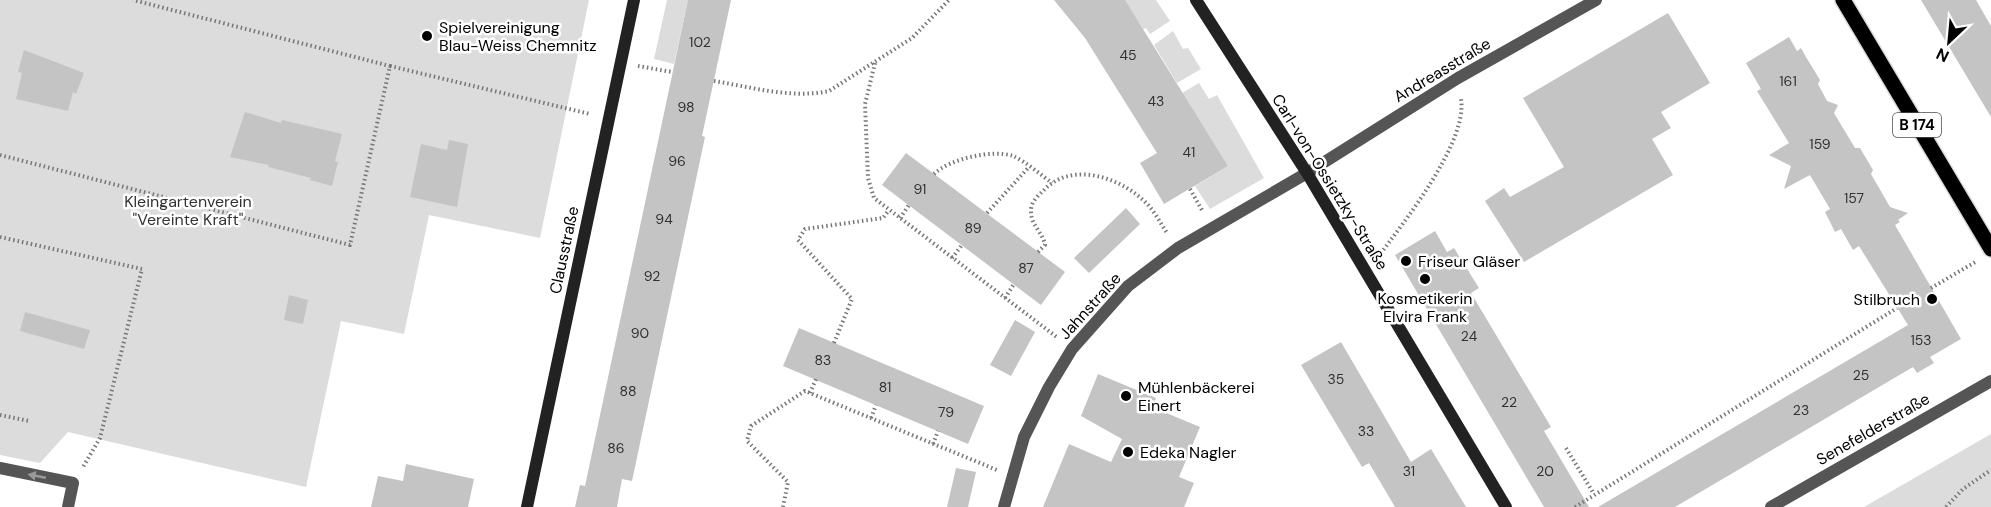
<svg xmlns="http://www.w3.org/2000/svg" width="1991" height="507" font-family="'DM Sans',sans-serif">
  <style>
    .green { fill: #dcdcdc }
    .building { fill: #c4c4c4 }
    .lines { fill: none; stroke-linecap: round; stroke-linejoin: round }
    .primary-casing { stroke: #dbdbdb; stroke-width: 18 }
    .path { stroke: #777; stroke-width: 4; stroke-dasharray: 1.5 3; stroke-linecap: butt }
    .street { stroke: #555; stroke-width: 12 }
    .secondary { stroke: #222; stroke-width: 12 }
    .primary { stroke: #000; stroke-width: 15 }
    .oneway { fill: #999 }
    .poi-dot { fill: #000; stroke: #fff; stroke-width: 2 }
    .labels { text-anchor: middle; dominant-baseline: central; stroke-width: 5; stroke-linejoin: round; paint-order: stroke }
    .number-label { font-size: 14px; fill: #313131 }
    .shield { fill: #fff; stroke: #4c4c4c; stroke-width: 1.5 }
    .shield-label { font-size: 15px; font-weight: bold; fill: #000 }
    .poi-label { font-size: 16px; fill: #000; stroke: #fff; text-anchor: start }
    .street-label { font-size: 16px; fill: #000; stroke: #fff }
    .park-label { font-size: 16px; fill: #333; stroke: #fff }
  </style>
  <rect width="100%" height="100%" fill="#fff"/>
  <!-- green -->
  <g class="green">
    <polygon points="0,0 589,0 540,238 429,215 404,334 341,321 306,487 68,432 40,463 0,455"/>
    <polygon points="667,0 688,0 674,64 654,59"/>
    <polygon points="1124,0 1156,0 1170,21 1150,34 1146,28 1143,29"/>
    <polygon points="1173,31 1183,49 1188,48 1201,69 1177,83 1154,45"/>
    <polygon points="1199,83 1209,99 1217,95 1264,178 1210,209 1195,186 1228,166 1182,93"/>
    <polygon points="1991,434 1991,507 1864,507"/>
  </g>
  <!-- building -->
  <g class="building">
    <polygon points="688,0 731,0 702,136 705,137 632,481 622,479 617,507 575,507 580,485 585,486"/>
    <polygon points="1054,0 1125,0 1228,166 1164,204 1140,163 1157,153 1085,38"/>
    <polygon points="1921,0 1976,0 1991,26 1991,117"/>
    <polygon points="1668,13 1710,83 1661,112 1671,128 1652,139 1673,175 1524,262 1485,201 1504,188 1510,197 1564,167 1523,98"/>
    <polygon points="1789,37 1797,51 1801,48 1806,57 1820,80 1818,84 1827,101 1838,105 1834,113 1855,148 1860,148 1873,170 1871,174 1890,207 1908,213 1898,220 1900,222 1895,225 1961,339 1930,357 1934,363 1917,373 1913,367 1675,507 1598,507 1908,325 1859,246 1853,250 1841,229 1835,232 1825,212 1830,209 1810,175 1784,189 1791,166 1769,155 1789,143 1757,91 1761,89 1746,63"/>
    <polygon points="24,50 84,73 76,94 73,92 68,111 16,99 22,73 18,72"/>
    <polygon points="245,112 281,123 282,120 342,134 335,161 338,162 332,186 310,180 311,178 268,167 269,165 230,157"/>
    <polygon points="449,140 468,144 457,207 410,197 421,144 447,150"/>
    <polygon points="906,153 1065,272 1041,305 882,185"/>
    <polygon points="1126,208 1140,224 1089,273 1074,258"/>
    <polygon points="1435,231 1447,252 1454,248 1479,288 1471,293 1551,427 1544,431 1589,507 1544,507 1395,255"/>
    <polygon points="289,295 308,300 303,324 284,320"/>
    <polygon points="25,312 90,330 84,349 20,331"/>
    <polygon points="1015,320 1035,332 1011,376 990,365"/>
    <polygon points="799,328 984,406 968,444 783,366"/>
    <polygon points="1341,342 1411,462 1431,449 1466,507 1395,507 1369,463 1362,467 1301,365"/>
    <polygon points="1098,374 1156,398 1152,407 1200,427 1179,477 1194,483 1184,507 1043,507 1069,444 1111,462 1122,439 1081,416"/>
    <polygon points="406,464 474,479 468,507 371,507 378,476 403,481"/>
    <polygon points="956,468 976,472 968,507 947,507"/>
  </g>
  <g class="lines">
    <defs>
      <polyline id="primary" points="1843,0 1991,249"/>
    </defs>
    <!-- primary casing -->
    <use href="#primary" class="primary-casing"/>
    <!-- path -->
    <g class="path">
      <polyline points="875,63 865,104 868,178 874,198 1058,338"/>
      <polyline points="390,66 590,114"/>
      <polyline points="638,66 672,72"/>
      <path d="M714,81C751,87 791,99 829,91L912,38L949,0"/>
      <polyline points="0,155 350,245 390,66 133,0"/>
      <path d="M934,174C949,159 993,149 1013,156C1025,161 1041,175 1052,183"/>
      <polyline points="1190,189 1203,212"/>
      <polyline points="987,213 1029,167"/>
      <polyline points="900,218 909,205"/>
      <polyline points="0,237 142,269 100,438 83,467"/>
      <path d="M1038,252L1045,245C1043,233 1031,225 1031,212C1030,202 1039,195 1045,189C1074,160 1125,179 1149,206C1156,214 1161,224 1167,233"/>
      <path d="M1378,257C1404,222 1468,142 1461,99"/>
      <polyline points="952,258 962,245"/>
      <polyline points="1931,288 1977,261"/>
      <polyline points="1005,298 1014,284"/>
      <polyline points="834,343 852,299 798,240 805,229 883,218 889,210"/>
      <polyline points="810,393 816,379"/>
      <polyline points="0,415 29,421"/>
      <polyline points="871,418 876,405"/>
      <polyline points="933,444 938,431"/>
      <polyline points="1566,448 1594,494"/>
      <polyline points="783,507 788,482 747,441 751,426 805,391 997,470"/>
      <polyline points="1575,507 1897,308"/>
      <polyline points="1946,507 1963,489 1991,470"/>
    </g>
    <!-- street -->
    <g class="street">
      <polyline points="0,468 73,483 68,507"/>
      <polyline points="1004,507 1024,437 1049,387 1072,349 1128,286 1178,248 1307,173 1458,78 1596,0"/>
      <polyline points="1771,507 1991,381"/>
    </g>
    <!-- secondary -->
    <g class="secondary">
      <polyline points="1196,0 1307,173 1506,507"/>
      <polyline points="527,507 634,0"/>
    </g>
    <!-- primary -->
    <use href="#primary" class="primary"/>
  </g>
  <!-- one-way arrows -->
  <defs><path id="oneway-solid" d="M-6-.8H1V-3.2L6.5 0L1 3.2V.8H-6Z" transform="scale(1.5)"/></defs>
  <use class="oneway" href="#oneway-solid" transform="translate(37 476) rotate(-169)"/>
  <!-- markers -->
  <g class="poi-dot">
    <circle cx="427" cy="36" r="6"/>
    <circle cx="1406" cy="261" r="6"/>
    <circle cx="1425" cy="279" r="6"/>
    <circle cx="1932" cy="299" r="6"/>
    <circle cx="1126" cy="396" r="6"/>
    <circle cx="1128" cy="452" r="6"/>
  </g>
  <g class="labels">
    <!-- number labels -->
    <g class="number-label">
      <text x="700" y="42">102</text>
      <text x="1128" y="55">45</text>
      <text x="1788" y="81">161</text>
      <text x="1156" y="101">43</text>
      <text x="686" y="107">98</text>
      <text x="1820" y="144">159</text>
      <text x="1189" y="152">41</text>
      <text x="677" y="161">96</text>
      <text x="920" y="189">91</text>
      <text x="1854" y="198">157</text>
      <text x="664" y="219">94</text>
      <text x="973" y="228">89</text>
      <text x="1026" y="268">87</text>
      <text x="652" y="276">92</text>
      <text x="640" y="333">90</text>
      <text x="1469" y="336">24</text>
      <text x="1921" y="340">153</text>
      <text x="823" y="360">83</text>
      <text x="1861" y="375">25</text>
      <text x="1336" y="379">35</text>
      <text x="885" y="387">81</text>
      <text x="628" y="391">88</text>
      <text x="1509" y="402">22</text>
      <text x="1801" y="410">23</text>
      <text x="946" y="412">79</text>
      <text x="1366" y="431">33</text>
      <text x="616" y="448">86</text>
      <text x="1409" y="471">31</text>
      <text x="1545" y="471">20</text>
    </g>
    <!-- shield labels -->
    <rect class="shield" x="1893" y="113" width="48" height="24" rx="4.5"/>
    <g class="shield-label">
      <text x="1917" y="125">B 174</text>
    </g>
    <!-- poi labels -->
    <g class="poi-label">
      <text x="439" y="27">Spielvereinigung<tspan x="439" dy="18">Blau-Weiss Chemnitz</tspan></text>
      <text x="1418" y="261">Friseur Gläser</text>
      <text x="1425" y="298" text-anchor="middle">Kosmetikerin<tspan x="1425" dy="18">Elvira Frank</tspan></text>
      <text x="1920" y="299" text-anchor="end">Stilbruch</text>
      <text x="1138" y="387">Mühlenbäckerei<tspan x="1138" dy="18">Einert</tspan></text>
      <text x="1140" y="452">Edeka Nagler</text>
    </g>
    <!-- street labels -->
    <g class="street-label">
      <text transform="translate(1442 70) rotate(-31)">Andreasstraße</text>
      <text transform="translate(1330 182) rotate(58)">Carl-von-Ossietzky-Straße</text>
      <text transform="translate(564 250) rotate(-78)">Clausstraße</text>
      <text transform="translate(1090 306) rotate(-48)">Jahnstraße</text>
      <text transform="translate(1873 429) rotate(-30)">Senefelderstraße</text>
    </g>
    <!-- park labels -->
    <g class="park-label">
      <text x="188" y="201">Kleingartenverein<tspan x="188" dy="18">"Vereinte Kraft"</tspan></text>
    </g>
  </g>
  <!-- north arrow -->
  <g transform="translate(1949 42) rotate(206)" stroke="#ffffff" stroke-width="4.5" paint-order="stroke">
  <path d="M0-4.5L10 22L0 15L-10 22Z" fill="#000000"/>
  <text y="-9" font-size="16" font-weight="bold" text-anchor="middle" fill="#000000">N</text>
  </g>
</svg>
